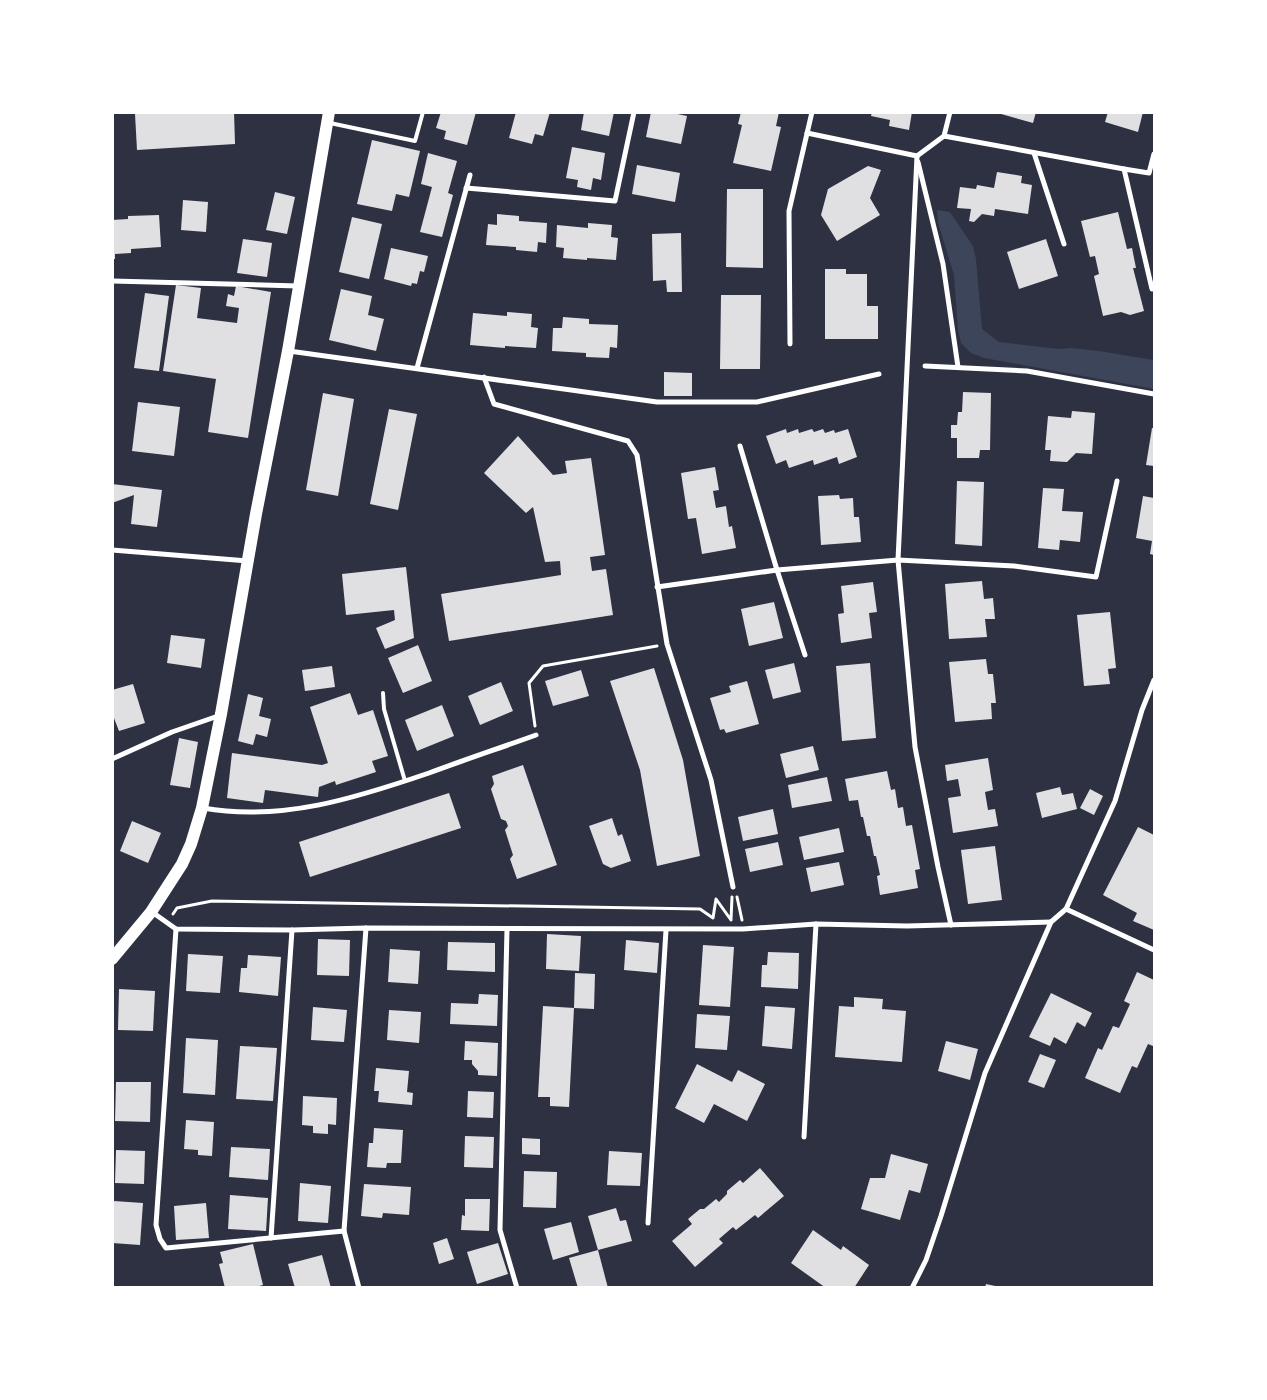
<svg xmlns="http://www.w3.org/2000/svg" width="1267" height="1400" font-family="Georgia,serif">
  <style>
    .green { fill: #3c4559 }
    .building { fill: #e0e0e3 }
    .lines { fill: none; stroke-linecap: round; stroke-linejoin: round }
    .path { stroke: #fff; stroke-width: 3 }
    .service { stroke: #fff; stroke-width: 4 }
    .minor { stroke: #fff; stroke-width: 5 }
    .primary { stroke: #fff; stroke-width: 12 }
  </style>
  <rect width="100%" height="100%" fill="#2d3142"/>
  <!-- green -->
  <polygon class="green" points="937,210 950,212 973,246 976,259 982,329 999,342 1058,349 1072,348 1099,351 1154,360 1154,389 984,358 971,353 961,343 958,330 954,275 938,223"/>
  <!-- building -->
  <g class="building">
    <polygon points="167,112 234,112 235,144 137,150 135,114"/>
    <polygon points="441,112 476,112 467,145 444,139 446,131 436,128"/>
    <polygon points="516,112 550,112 543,136 535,134 532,144 509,138"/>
    <polygon points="584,112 614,112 609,136 581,130"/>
    <polygon points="651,112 668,112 687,116 681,144 646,137"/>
    <polygon points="741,112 779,112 776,126 781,127 771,171 733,163 742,125 738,124"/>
    <polygon points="872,112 912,112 909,130 889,126 890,120 871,116"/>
    <polygon points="994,112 1036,112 1033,123"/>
    <polygon points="1108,112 1143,112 1138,132 1105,122"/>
    <polygon points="372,140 420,151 409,197 396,194 392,211 357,204"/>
    <polygon points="572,147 605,153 601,180 593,178 591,190 577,187 578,180 566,178"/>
    <polygon points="428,153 457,161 448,193 453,195 442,237 420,232 432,187 421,184"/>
    <polygon points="637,165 680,173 675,202 632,194"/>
    <polygon points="868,166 881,170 870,198 880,215 837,241 821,215 828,189"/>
    <polygon points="997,172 1022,176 1021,183 1032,185 1028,214 995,209 994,216 982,214 974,222 969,221 971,209 957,208 960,187 976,189 977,185 994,188"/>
    <polygon points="727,189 763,189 763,268 726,267"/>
    <polygon points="275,192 295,197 287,234 266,230"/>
    <polygon points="183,200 208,202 206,232 181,230"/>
    <polygon points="1118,212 1127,249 1132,248 1136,268 1133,268 1144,311 1130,315 1121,312 1103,316 1094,276 1099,274 1095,256 1090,257 1081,221"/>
    <polygon points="497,214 519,216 519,221 547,223 546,243 538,242 537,252 516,250 516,247 486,245 488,224 497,225"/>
    <polygon points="159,215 161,247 131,249 131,253 115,254 115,259 112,259 112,220 128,219 128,216"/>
    <polygon points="352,217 382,224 369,279 339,272"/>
    <polygon points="588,223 612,225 611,237 618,238 616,260 587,258 587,260 563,258 564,248 556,247 557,225 588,228"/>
    <polygon points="681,233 682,292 667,292 666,280 653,281 652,234"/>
    <polygon points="243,239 272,243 267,277 237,273"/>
    <polygon points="1046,239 1058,276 1019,289 1007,252"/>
    <polygon points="391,248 428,256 424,272 420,271 417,284 412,283 411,286 384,279"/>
    <polygon points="825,269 846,269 846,274 867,274 867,306 878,306 878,339 825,339"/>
    <polygon points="176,285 201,288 197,318 237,323 239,308 226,306 228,294 234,296 236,286 271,292 248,438 208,432 216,379 163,371"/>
    <polygon points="341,289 372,296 368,315 384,319 376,351 329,340"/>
    <polygon points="145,293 169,296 159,371 134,368"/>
    <polygon points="721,295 761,295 760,369 720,369"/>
    <polygon points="507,312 532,314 531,327 538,328 536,348 505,346 505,348 470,345 473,313 507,316"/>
    <polygon points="563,317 589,319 589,324 618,325 617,348 610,347 609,358 586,357 586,353 552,351 553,328 562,328"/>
    <polygon points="664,372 692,373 692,396 664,396"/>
    <polygon points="963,392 991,393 990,450 980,450 979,458 957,458 957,438 951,438 951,425 957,425 958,412 962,412"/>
    <polygon points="323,393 354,399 338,496 306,490"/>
    <polygon points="138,402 180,407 174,456 132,451"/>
    <polygon points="389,409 417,414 398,510 370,504"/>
    <polygon points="1072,411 1095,413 1092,454 1076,453 1067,462 1050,461 1051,450 1045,450 1048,416 1071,418"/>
    <polygon points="1152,428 1154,428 1154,466 1146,465"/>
    <polygon points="786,429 787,433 798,429 799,433 812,429 814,432 823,429 825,433 834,430 835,433 848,429 857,457 839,464 837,457 814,465 813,460 789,468 786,460 776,464 766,436"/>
    <polygon points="518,436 553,475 567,473 565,461 591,458 605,555 590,557 592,571 606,569 613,615 449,641 441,594 561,575 560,561 545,562 533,507 526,513 484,473"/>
    <polygon points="715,467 719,490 713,491 716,508 726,506 729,527 732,526 736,548 702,554 696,518 688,519 681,473"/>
    <polygon points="957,481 984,482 982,546 955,544"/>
    <polygon points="112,484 162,490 157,527 131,524 134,495 112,503"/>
    <polygon points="1043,488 1064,489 1062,511 1083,512 1080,542 1060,540 1059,550 1038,548"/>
    <polygon points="839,495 840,499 853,498 854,517 859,517 861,542 821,545 818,496"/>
    <polygon points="1143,496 1154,498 1154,555 1150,554 1152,541 1136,538"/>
    <polygon points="406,567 414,638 385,649 376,628 395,620 394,610 346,615 342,574"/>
    <polygon points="982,581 984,599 993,598 995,619 985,619 987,637 949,639 945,584"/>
    <polygon points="873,582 877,612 869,613 872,638 841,643 838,614 844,613 841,586"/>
    <polygon points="774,602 783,638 749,646 741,609"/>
    <polygon points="1110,612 1116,668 1108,669 1110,684 1084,686 1077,615"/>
    <polygon points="171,635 205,639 201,668 167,663"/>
    <polygon points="418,645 432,681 403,693 388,658"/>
    <polygon points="986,659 988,674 993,674 996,703 991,703 992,719 955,722 949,662"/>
    <polygon points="794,663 801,692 773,699 765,670"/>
    <polygon points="870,663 876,738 842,741 836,666"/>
    <polygon points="332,666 335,687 305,691 302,670"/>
    <polygon points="654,668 683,760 700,856 657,866 640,770 610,681"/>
    <polygon points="581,670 589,696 553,706 545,681"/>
    <polygon points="747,681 759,724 726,733 724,729 720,730 710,698 731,692 729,686"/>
    <polygon points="501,682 513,711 480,725 468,696"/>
    <polygon points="133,684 145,723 119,731 112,713 112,690"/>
    <polygon points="350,693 358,715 373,710 388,756 372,761 376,772 336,785 335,781 319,787 318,797 265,790 263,803 227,798 232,753 322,765 328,763 310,707"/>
    <polygon points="248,694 263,698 259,716 271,719 267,737 256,734 253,745 238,741"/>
    <polygon points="442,705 454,736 417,751 405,720"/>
    <polygon points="179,738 198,742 190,788 170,785"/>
    <polygon points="813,746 819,770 786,778 780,754"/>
    <polygon points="988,758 993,790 985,792 988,810 995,809 998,826 953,833 948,798 961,796 958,779 947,781 945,765"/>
    <polygon points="523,765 557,865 517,879 510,859 513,855 505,830 508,826 506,821 501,819 491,789 494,784 492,776"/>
    <polygon points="887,771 891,790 895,789 898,808 903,807 906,826 912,825 920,869 915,870 918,888 880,895 877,876 880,875 876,856 874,856 870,836 867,836 863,817 861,817 858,800 849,801 845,779"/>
    <polygon points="827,777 832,801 792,808 788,785"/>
    <polygon points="1060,787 1062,795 1073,793 1077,809 1042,818 1036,793"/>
    <polygon points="1090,789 1103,796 1094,815 1080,808"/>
    <polygon points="449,793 461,828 310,877 299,842"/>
    <polygon points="773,809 778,834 743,841 738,817"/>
    <polygon points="612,818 618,836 622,834 631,861 611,868 603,864 589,826"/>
    <polygon points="132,821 161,833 148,863 120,851"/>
    <polygon points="1138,827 1154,835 1154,930 1133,921 1137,913 1103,895"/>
    <polygon points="839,828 844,852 804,860 799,837"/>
    <polygon points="778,842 783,865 750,872 745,849"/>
    <polygon points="995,846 1002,900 968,904 961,850"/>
    <polygon points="839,862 844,885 811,892 806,868"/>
    <polygon points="547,934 581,936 579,971 546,969"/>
    <polygon points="318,939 350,940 349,976 317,975"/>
    <polygon points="626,940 659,943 657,973 624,970"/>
    <polygon points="448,942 495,943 495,972 447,970"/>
    <polygon points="703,945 734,947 730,1007 699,1005"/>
    <polygon points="390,949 420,951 418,984 388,982"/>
    <polygon points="768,952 799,953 798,989 761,987 762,965 767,965"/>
    <polygon points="188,954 223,956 220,993 186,991"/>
    <polygon points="248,955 281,957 278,996 239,992 241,968 247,968"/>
    <polygon points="1137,972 1154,980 1154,1043 1153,1046 1148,1044 1137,1068 1132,1066 1120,1093 1085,1078 1098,1048 1102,1050 1113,1026 1119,1028 1130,1004 1124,1001"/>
    <polygon points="575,973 595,974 594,1009 574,1008"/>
    <polygon points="119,989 155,991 153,1031 118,1030"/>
    <polygon points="1051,993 1092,1013 1085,1027 1077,1022 1066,1044 1054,1037 1050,1046 1029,1037"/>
    <polygon points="479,994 498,995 497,1026 450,1024 451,1003 478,1004"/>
    <polygon points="854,997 883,999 882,1009 906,1011 902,1062 835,1057 839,1006 854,1007"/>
    <polygon points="543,1006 574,1008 569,1107 550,1106 550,1097 538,1097"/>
    <polygon points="765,1006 795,1008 792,1049 762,1046"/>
    <polygon points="313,1007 347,1010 344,1042 311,1040"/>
    <polygon points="389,1010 421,1012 419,1043 387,1040"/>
    <polygon points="697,1014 730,1016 727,1050 695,1048"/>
    <polygon points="186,1038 218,1040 215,1095 183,1093"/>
    <polygon points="465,1041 498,1043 497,1076 478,1075 478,1071 472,1064 472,1060 464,1060"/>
    <polygon points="946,1041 978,1049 970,1080 938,1071"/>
    <polygon points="240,1046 277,1048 273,1101 236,1099"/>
    <polygon points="1040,1054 1056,1060 1044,1088 1028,1082"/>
    <polygon points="697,1064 732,1082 738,1070 765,1084 747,1121 714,1104 704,1123 675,1108"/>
    <polygon points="376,1068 409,1071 407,1092 413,1093 412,1105 378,1102 379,1091 374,1091"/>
    <polygon points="116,1082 151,1082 150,1122 115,1121"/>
    <polygon points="468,1091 494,1092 493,1118 467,1117"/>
    <polygon points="303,1096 337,1098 336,1125 328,1124 328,1134 313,1133 313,1126 302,1125"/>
    <polygon points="186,1120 214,1122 212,1156 198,1155 198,1150 184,1149"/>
    <polygon points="374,1128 403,1130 401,1163 387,1163 386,1168 367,1167 369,1143 373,1143"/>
    <polygon points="465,1136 494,1137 493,1168 464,1167"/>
    <polygon points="522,1138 540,1139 540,1155 522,1154"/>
    <polygon points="231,1147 270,1149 268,1180 229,1177"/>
    <polygon points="116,1150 145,1151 144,1184 115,1183"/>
    <polygon points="609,1151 642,1153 640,1186 607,1185"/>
    <polygon points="891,1154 928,1164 920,1193 909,1190 900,1220 861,1209 870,1178 885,1178"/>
    <polygon points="760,1168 784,1196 758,1218 755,1215 736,1230 733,1227 719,1239 723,1243 695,1267 672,1241 692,1224 688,1219 700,1209 704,1209 716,1199 719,1202 727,1194 727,1191 740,1180 743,1183"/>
    <polygon points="524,1171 557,1172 556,1208 523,1207"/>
    <polygon points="300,1183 331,1186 328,1223 298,1221"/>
    <polygon points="364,1184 411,1187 409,1215 383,1213 382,1218 361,1216"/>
    <polygon points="230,1195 268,1198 266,1231 228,1229"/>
    <polygon points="465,1199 490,1199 489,1231 461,1230 462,1215 465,1216"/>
    <polygon points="114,1201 143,1203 140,1245 112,1243"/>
    <polygon points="206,1203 209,1238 176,1240 174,1206"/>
    <polygon points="616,1208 620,1221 626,1220 632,1241 598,1250 588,1216"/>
    <polygon points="571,1222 579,1252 553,1260 544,1229"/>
    <polygon points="813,1230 841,1250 843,1246 869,1265 854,1288 826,1288 791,1263"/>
    <polygon points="447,1238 454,1259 439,1264 433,1243"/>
    <polygon points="498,1243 508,1274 477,1284 467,1252"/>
    <polygon points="253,1244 263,1285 251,1288 225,1288 219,1264 223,1263 220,1252"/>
    <polygon points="598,1250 608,1288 578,1288 569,1258"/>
    <polygon points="322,1255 331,1288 295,1288 288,1264"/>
    <polygon points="986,1284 1000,1287 1000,1288 985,1288"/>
  </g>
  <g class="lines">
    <!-- path -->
    <g class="path">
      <polyline points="535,726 529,683 543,666 657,646"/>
      <polyline points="737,897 742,920"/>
      <polyline points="173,914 177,908 212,901 700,909 713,918 716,899 731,920 732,897"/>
    </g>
    <!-- service -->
    <g class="service">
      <polyline points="330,123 415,141 423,112"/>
      <polyline points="383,693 384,709 405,781"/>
    </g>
    <!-- minor -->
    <g class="minor">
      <polyline points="807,133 917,156"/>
      <polyline points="944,136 1124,169 1152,289"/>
      <polyline points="1034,153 1064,244"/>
      <polyline points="917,156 898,560 915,747 938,867 951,925"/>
      <polyline points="917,156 944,136 950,112"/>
      <polyline points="918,162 943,264 958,367"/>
      <polyline points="1124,169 1149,173 1154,154"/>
      <polyline points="466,188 615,201 634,112"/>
      <polyline points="112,281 298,286"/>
      <polyline points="790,344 789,211 812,112"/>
      <polyline points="289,351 657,402 757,402 879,374"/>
      <polyline points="925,366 1027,371 1154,394"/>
      <polyline points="417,368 470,175"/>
      <polyline points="484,377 494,404 628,441 637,455 667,644 711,780 733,887"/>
      <polyline points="740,446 777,570 805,655"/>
      <polyline points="112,550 248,561"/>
      <polyline points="657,587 777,570 898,560 1014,566 1096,577 1117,481"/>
      <polyline points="112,759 172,732 221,715"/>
      <path d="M203,808C281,822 356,798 429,773C464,760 500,748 536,735"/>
      <polyline points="1066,909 1154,950"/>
      <polyline points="152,912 176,929 292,930 366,928 743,929 816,924 907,926 1051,922"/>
      <polyline points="176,929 156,1225 160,1239 166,1248 344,1231 359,1288"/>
      <polyline points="507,929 500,1230 517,1288"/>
      <polyline points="804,1137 816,924"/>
      <polyline points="648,1223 666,930"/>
      <polyline points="344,1231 366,928"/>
      <polyline points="271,1238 292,930"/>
      <polyline points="912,1288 926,1260 941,1216 985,1073 1051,922 1066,909 1115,801 1142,710 1154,680"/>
    </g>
    <!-- primary -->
    <polyline class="primary" points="112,959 151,912 182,864 191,844 202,808 221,714 256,514 288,351 329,112"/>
  </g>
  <!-- border -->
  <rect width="1267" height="1400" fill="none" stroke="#ffffff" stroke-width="228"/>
</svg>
